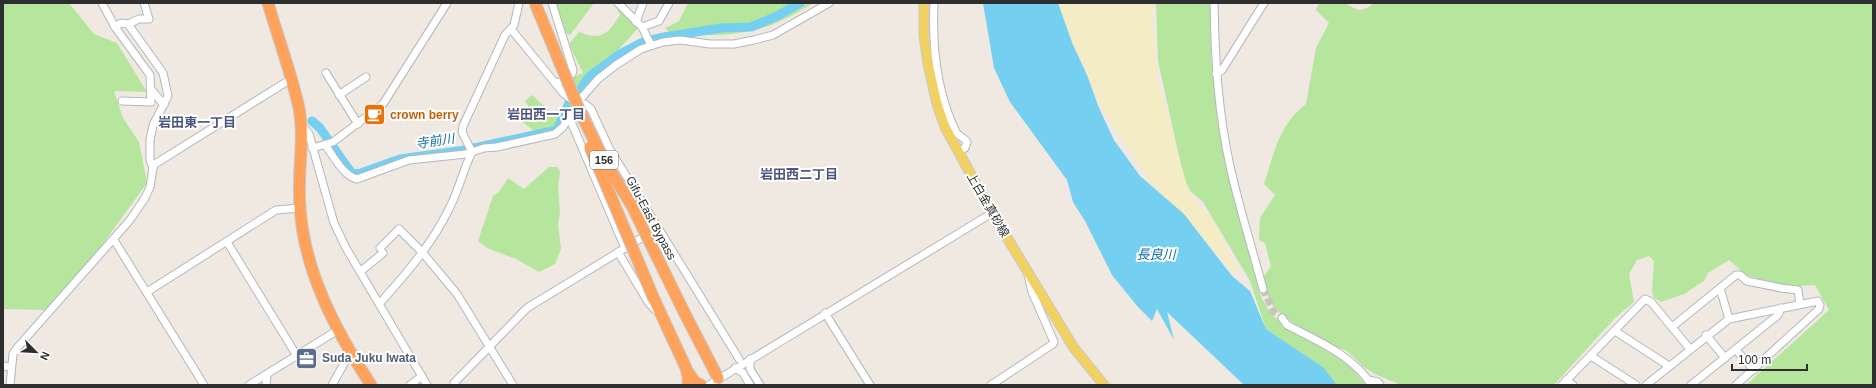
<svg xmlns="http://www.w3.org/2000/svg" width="1876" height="388" font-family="Arial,'Noto Sans JP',sans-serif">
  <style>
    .green { fill: #b6e59e }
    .sand { fill: #f3ecc5 }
    .water { fill: #75cff0 }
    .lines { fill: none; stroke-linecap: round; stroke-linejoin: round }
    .river { stroke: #75cff0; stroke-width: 9 }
    .minor-tunnel { stroke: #c8c4bd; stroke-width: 7; stroke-dasharray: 7 3.5; stroke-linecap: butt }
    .minor-casing { stroke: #b4b7c1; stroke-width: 9 }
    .major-casing { stroke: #c9c9c9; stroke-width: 11 }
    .highway-casing { stroke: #c9c9c9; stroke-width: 13 }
    .minor { stroke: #fff; stroke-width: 7 }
    .major { stroke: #f2d163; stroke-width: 9 }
    .highway { stroke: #ffa35c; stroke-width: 11 }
    .highway-bridge-casing { stroke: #c9c9c9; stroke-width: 13; stroke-linecap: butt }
    .highway-bridge { stroke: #ffa35c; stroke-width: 11 }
    .labels { text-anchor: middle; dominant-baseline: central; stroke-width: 4; stroke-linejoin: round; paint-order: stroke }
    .shield { fill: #fff; stroke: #6d6d6d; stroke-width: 1 }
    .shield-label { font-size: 11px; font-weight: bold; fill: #2e2e2e }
    .food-label { font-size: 12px; font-weight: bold; fill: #c56008; stroke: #fff; text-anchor: start }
    .street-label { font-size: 12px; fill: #2e2e2e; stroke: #fff }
    .service-label { font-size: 12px; font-weight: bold; fill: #4e5e75; stroke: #fff; text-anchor: start }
    .neighbourhood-label { font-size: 13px; font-weight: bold; fill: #4d5680; stroke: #fff }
    .water-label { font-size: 13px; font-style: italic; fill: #0d6fa3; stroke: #fff }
  </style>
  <rect width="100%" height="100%" fill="#efe9e1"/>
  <!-- green -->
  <g class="green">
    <polygon points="3,3 69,3 94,34 117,43 147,92 114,91 123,118 139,142 147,183 84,270 66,299 45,310 3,309"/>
    <polygon points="555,3 594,3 570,35 566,33"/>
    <path d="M688,3H813C763,36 729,37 671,34L665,28L679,21Z"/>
    <polygon points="1156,3 1210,3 1211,57 1218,119 1261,297 1271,314 1290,330 1325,349 1349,366 1366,385 1337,385 1323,367 1266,329 1250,281 1203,202 1191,192 1184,179 1158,61"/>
    <path d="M1319,3H1344L1358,10L1365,9L1374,3H1873V385H1746L1829,310L1815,285L1783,287L1767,281L1746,275L1729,260L1708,273L1704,281L1684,294L1661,302L1654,298L1652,291L1654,261L1649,256L1637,260L1629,274L1634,302L1615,318L1554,385H1401L1377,375L1365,368L1347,351L1323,341L1287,319L1274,308L1266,292L1264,276L1271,266L1265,243L1259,240L1260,218L1275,195L1264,184C1274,154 1279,124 1306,104L1316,48L1329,23L1316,10Z"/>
    <path d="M619,7L640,26L619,49L620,52L588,76L575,93L569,79L583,73L569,44L579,32C602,41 608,34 620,15L617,9Z"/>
    <polygon points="532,95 555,116 560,118 551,129 537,133 521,121 530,109 525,101"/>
    <polygon points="549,167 557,167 560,171 558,187 560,212 558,224 561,249 555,264 539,272 516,259 487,248 478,241 493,196 499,192 508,178 524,189"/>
  </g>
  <!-- sand -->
  <polygon class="sand" points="1056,3 1153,3 1152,16 1157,76 1189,193 1213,221 1239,273 1234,272 1149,180 1129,148 1101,107"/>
  <!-- water -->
  <polygon class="water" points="983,3 1058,3 1073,45 1087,75 1099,108 1114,140 1140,176 1184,214 1232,276 1250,291 1266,329 1323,367 1337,385 1244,385 1167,312 1174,340 1157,309 1152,321 1138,307 1112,275 1085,221 1073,202 1067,180 1010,102 994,68"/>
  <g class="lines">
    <!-- river -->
    <g class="river">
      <polyline points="575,96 590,76 620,54 643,42 664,37 721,28 751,27 777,16 800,3"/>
      <polyline points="312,121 320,128 348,168 352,173 358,174 400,159 465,150 557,130 569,103"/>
    </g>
    <!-- minor-tunnel -->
    <polyline class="minor-tunnel" points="1263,289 1273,311 1282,318"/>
    <defs>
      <g id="minor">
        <polyline points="552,3 573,70 572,74 556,84"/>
        <polyline points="618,3 642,27 651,45"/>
        <path d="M934,3C932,46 937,93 956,132C958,136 964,137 967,142L965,148L958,152"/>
        <path d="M1214,3C1215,58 1218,112 1230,166C1239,207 1252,248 1263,289"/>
        <polyline points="636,22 643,3"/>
        <polyline points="128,24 139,19 149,19 144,3"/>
        <polyline points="115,27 150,75 151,102 122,101"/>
        <polyline points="642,27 659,21 669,3"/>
        <polyline points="511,29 564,94 577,103 585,104 591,109 609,148 739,359"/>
        <polyline points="326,73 358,124"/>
        <polyline points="1216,74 1222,70 1264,3"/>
        <polyline points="151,89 164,105"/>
        <polyline points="339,95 366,77"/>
        <polyline points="569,117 625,248"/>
        <polyline points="301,129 305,129 309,134 334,223 346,248 427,385"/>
        <path d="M325,145C334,156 343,176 357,179L409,160L466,154L484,148L497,147L555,134L563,127L577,103L598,79L616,65L641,49L663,42L680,40L710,44H734L754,40L773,35L829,3"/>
        <polyline points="312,148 333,142 383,104 447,3"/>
        <polyline points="153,168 155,164 291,79"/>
        <polyline points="114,240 204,385"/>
        <polyline points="227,242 297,356"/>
        <polyline points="380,248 399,229 422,252 457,294 513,385"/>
        <polyline points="618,252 648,302 655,310"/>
        <polyline points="361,271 383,253"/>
        <polyline points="1720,288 1729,319"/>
        <polyline points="147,292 276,210 300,208"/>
        <path d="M380,303C406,274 432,244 449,209C459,190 463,170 472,152L462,132L463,126L505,35L514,25L519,3"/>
        <polyline points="825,313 870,385"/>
        <path d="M1282,318L1287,325C1320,342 1350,354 1372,385"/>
        <polyline points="1672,327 1736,275 1740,275 1747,281 1781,288 1798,290 1800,304"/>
        <polyline points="1615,331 1669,366"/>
        <polyline points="1706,335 1725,358"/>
        <polyline points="1736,350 1754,370"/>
        <polyline points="1591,356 1636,385"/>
        <polyline points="750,359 750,369 760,385"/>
        <polyline points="3,366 11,367"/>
        <polyline points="735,368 743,373 750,385"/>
        <polyline points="1368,380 1378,382 1380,385"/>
        <polyline points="1566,380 1573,385"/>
        <polyline points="10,385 13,354 17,348 130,220 145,198 150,187 153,168 150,160 150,140 153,125 168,96 163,73 128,24 121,23 115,27 102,3"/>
        <polyline points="249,385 338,330"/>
        <polyline points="266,385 267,375"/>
        <polyline points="332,385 350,353"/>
        <polyline points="410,385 422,376"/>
        <polyline points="455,385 454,383 527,308 658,228"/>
        <polyline points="709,385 992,213"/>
        <polyline points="991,385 1053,344 1054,342 1032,292 1028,275"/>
        <polyline points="1562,385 1645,299 1651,302 1690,349"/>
        <polyline points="1646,385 1729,319 1818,301 1820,305 1819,309 1736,385"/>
        <polyline points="1691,385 1778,315 1781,308"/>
      </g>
      <polyline id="major" points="924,3 924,36 928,64 937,104 945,127 992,213 1074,348 1104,385"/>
      <g id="highway">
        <path d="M268,3C278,38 291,72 299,108C305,140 297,175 300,207C304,272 336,331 371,385"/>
        <polyline points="654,299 686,368 688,377 688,385"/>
        <polyline points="684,312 718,378"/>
        <polyline points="688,372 695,382 701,385"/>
      </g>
    </defs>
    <!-- minor casing -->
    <use href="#minor" class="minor-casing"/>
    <!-- major casing -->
    <use href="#major" class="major-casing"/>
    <!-- highway casing -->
    <use href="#highway" class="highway-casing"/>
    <!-- minor -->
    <use href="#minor" class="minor"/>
    <!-- major -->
    <use href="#major" class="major"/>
    <!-- highway -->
    <use href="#highway" class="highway"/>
    <defs>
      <g id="highway-bridge">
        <polyline points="535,3 581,114 604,160 632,206 684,312"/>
        <polyline points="590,147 654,299"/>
      </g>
    </defs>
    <!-- highway-bridge casing -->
    <use href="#highway-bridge" class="highway-bridge-casing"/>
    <!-- highway-bridge -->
    <use href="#highway-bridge" class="highway-bridge"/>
  </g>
  <!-- icons -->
  <defs>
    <symbol id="cafe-square" viewBox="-11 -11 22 22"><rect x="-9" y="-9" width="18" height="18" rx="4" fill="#e8710a" stroke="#fff"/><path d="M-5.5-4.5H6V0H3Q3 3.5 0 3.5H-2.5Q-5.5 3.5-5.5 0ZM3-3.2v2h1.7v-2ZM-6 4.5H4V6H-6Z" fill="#fff"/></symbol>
    <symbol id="office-square" viewBox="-11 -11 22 22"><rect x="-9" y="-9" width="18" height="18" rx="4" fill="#5c6f8a" stroke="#fff"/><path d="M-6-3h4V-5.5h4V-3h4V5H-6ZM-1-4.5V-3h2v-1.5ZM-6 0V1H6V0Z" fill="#fff"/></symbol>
  </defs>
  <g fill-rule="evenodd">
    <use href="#cafe-square" x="362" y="102" width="25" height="25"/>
    <use href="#office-square" x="294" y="346" width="25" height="25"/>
  </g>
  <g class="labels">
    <!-- shield labels -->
    <rect class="shield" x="590" y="151" width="28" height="18" rx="3"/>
    <g class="shield-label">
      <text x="604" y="160">156</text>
    </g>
    <!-- food labels -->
    <g class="food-label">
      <text x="390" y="115">crown berry</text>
    </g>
    <!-- street labels -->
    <g class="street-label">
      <text transform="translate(988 205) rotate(60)">上白金真砂線</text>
      <text transform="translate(651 218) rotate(62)">Gifu-East Bypass</text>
    </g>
    <!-- service labels -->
    <g class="service-label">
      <text x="322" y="358">Suda Juku Iwata</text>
    </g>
    <!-- neighbourhood labels -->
    <g class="neighbourhood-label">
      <text x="546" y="114">岩田西一丁目</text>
      <text x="197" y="122">岩田東一丁目</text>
      <text x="799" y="174">岩田西二丁目</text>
    </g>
    <!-- water labels -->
    <g class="water-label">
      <text transform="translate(435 141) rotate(-8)">寺前川</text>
      <text x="1156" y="254">長良川</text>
    </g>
  </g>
  <!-- border -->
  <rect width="1876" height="388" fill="none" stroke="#2e2e2e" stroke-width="8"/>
  <!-- north arrow -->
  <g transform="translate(36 352) rotate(114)" stroke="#ffffff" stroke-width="3" paint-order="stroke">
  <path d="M0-3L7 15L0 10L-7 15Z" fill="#2e2e2e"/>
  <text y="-6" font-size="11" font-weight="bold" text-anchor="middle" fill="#2e2e2e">N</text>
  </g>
  <!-- scale -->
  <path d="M1732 364v6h75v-6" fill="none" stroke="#2e2e2e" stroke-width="2"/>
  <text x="1738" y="364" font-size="12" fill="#2e2e2e" stroke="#ffffff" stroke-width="3" paint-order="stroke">100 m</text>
</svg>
